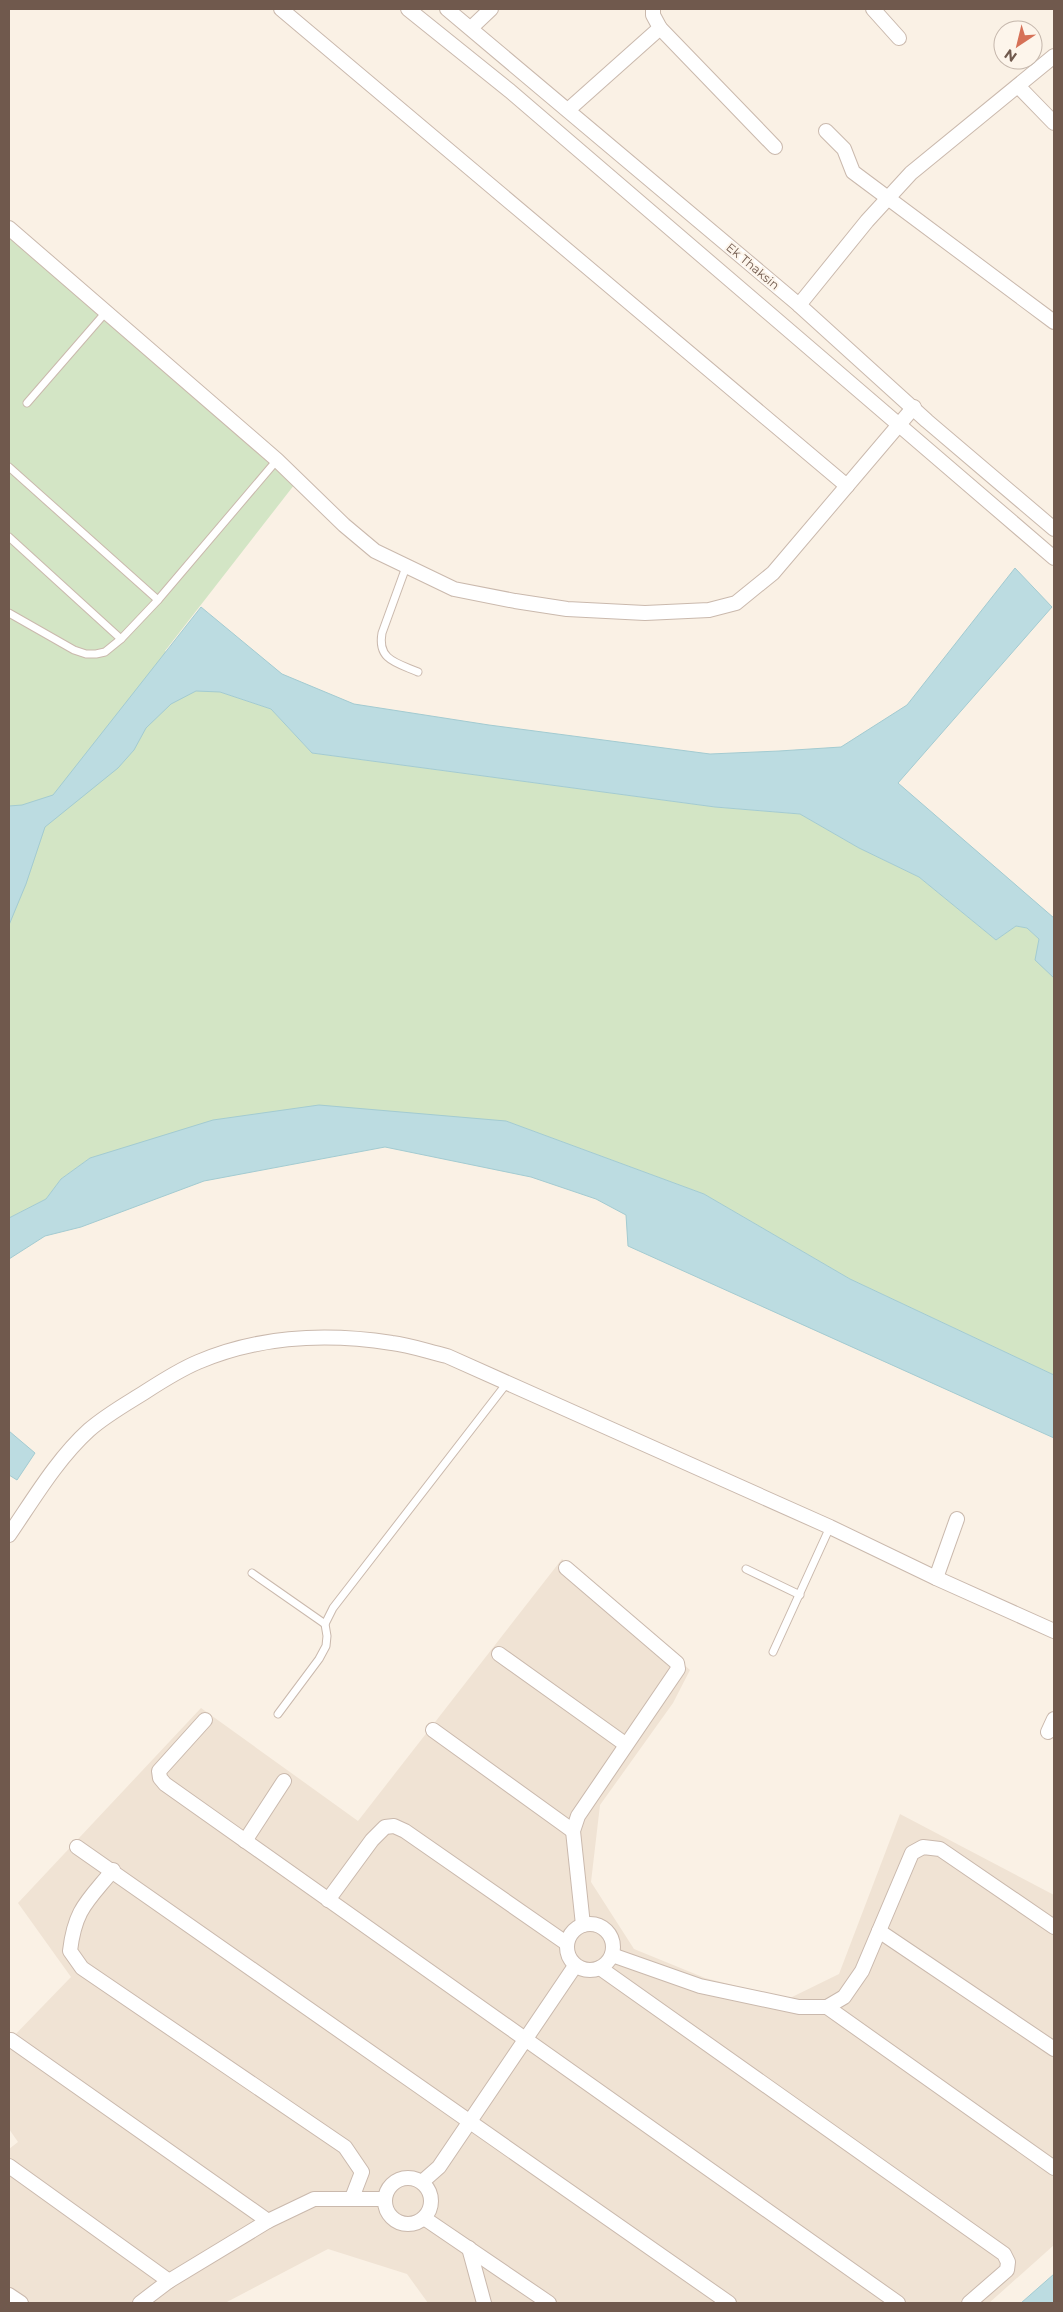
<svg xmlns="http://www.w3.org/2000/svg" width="1063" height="2312" font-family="Montserrat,sans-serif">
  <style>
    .residential { fill: #f0e3d4 }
    .green { fill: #d3e5c5 }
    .water { fill: #bcdce1; stroke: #a3cbd1 }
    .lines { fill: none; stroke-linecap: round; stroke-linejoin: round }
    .service-casing { stroke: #cab9ad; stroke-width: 9 }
    .minor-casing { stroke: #cab9ad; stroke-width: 16 }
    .service { stroke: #fff; stroke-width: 7 }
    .minor { stroke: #fff; stroke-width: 14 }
    .labels { text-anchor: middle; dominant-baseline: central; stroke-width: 4; stroke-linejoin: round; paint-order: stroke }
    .street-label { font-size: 12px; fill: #70594d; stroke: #fdf5eb }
  </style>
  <rect width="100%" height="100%" fill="#faf1e5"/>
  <!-- residential -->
  <polygon class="residential" points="562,1559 690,1670 673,1703 600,1805 591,1882 634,1949 705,1978 788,1999 839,1974 900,1814 1054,1895 1054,2245 989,2303 428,2303 407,2274 328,2249 225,2303 9,2303 9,2149 18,2142 9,2129 9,2041 71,1977 18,1903 201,1708 358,1821"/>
  <!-- green -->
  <polygon class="green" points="9,227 298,480 165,651 220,692 271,709 312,753 715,807 800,814 859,848 919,877 996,940 1016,926 1027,928 1039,939 1036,960 1054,978 1054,1375 850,1279 704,1194 506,1121 110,1153 90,1158 61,1179 46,1199 9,1218"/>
  <!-- water -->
  <g class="water">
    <polygon points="1015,568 1052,607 898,783 1054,918 1054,978 1035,960 1039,939 1027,928 1016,926 996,940 919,877 859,848 800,814 715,807 312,753 271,709 220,692 196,691 171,704 146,728 134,750 118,768 45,827 26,884 9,925 9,806 22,805 53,795 201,607 282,674 354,704 489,725 710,754 779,751 841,747 907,705"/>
    <polygon points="319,1105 506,1121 704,1194 850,1279 1054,1375 1054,1438 628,1246 626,1215 596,1199 531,1177 385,1147 204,1181 81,1227 45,1236 9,1259 9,1218 46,1199 61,1179 90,1158 213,1120"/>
    <polygon points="9,1431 35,1453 17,1480 9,1475"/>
    <polygon points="1054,2274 1054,2303 1021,2303"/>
  </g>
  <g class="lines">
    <defs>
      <g id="service">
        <polyline points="27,403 106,312"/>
        <polyline points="9,467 158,600"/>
        <polyline points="9,537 121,639"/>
        <path d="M406,567L382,633C377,660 397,663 418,672"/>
        <polyline points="9,613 74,650 86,654 96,654 105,652 121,639 158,600 277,460"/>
        <polyline points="746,1569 800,1595"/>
        <polyline points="252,1573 325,1624"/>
        <polyline points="773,1652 830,1527"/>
        <polyline points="278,1714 319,1659 326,1646 327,1636 325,1624 333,1608 507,1383"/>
      </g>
      <g id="minor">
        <polyline points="281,9 847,486"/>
        <polyline points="408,9 510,91 1054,558"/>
        <polyline points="447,9 799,305 927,421 1054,529"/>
        <polyline points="653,9 653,15 660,28 775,147"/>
        <polyline points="873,9 899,38"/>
        <polyline points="471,28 491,9"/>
        <polyline points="1018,86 1054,123"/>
        <polyline points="568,110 660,28"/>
        <polyline points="826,131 844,149 853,172 1054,322"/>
        <polyline points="9,228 277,460 344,525 375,551 454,589 515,601 567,609 645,613 709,610 736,603 773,573 914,407"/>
        <polyline points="799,305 867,221 911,173 1054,56"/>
        <path d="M9,1535C33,1500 57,1459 89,1430C106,1415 126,1404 145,1392C162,1381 179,1370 198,1362C259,1336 327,1333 392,1343C410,1345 429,1352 447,1356L830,1527L936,1578L1054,1631"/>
        <polyline points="566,1568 677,1663 678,1669 578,1816 573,1831 583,1925"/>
        <polyline points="936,1578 957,1519"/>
        <polyline points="499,1654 625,1744"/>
        <polyline points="205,1720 159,1771 160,1778 165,1784 898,2303"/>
        <polyline points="433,1730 573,1831"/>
        <polyline points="1048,1732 1054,1719"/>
        <polyline points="245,1841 284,1781"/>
        <polyline points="77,1847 729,2303"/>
        <path d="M113,1870C87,1902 75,1909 70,1951L82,1968L345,2147L362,2172L352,2198"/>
        <polyline points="328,1900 372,1840 385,1827 394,1826 405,1831 566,1943"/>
        <circle cx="590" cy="1947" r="23"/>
        <polyline points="879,1931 1054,2049"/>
        <polyline points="612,1955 700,1986 799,2007 827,2007 844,1997 862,1971 912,1853 923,1847 940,1849 1054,1927"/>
        <polyline points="600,1968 1004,2254 1008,2262 1007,2270 969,2303"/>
        <polyline points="827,2007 1054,2168"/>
        <polyline points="11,2040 268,2221"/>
        <polyline points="9,2166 169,2281"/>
        <circle cx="408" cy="2201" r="23"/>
        <polyline points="422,2182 439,2167 575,1966"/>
        <polyline points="424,2218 549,2303"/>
        <polyline points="469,2248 484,2303"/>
        <polyline points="9,2295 21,2303"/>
        <polyline points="140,2303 169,2281 268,2221 314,2199 385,2199"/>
      </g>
    </defs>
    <!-- service casing -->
    <use href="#service" class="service-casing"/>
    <!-- minor casing -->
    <use href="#minor" class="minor-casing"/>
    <!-- service -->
    <use href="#service" class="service"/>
    <!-- minor -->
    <use href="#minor" class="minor"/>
  </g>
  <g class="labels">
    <!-- street labels -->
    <g class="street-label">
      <text transform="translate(753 266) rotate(40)">Ek Thaksin</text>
    </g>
  </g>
  <!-- border -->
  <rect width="1063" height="2312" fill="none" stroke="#70594d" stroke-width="20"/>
  <!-- north arrow -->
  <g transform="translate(1018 45) rotate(215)"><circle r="24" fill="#fdf5eb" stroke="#c5b7ac"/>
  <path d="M0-4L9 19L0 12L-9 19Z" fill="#d67157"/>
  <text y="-8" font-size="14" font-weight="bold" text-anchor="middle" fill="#70594d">N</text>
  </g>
</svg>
